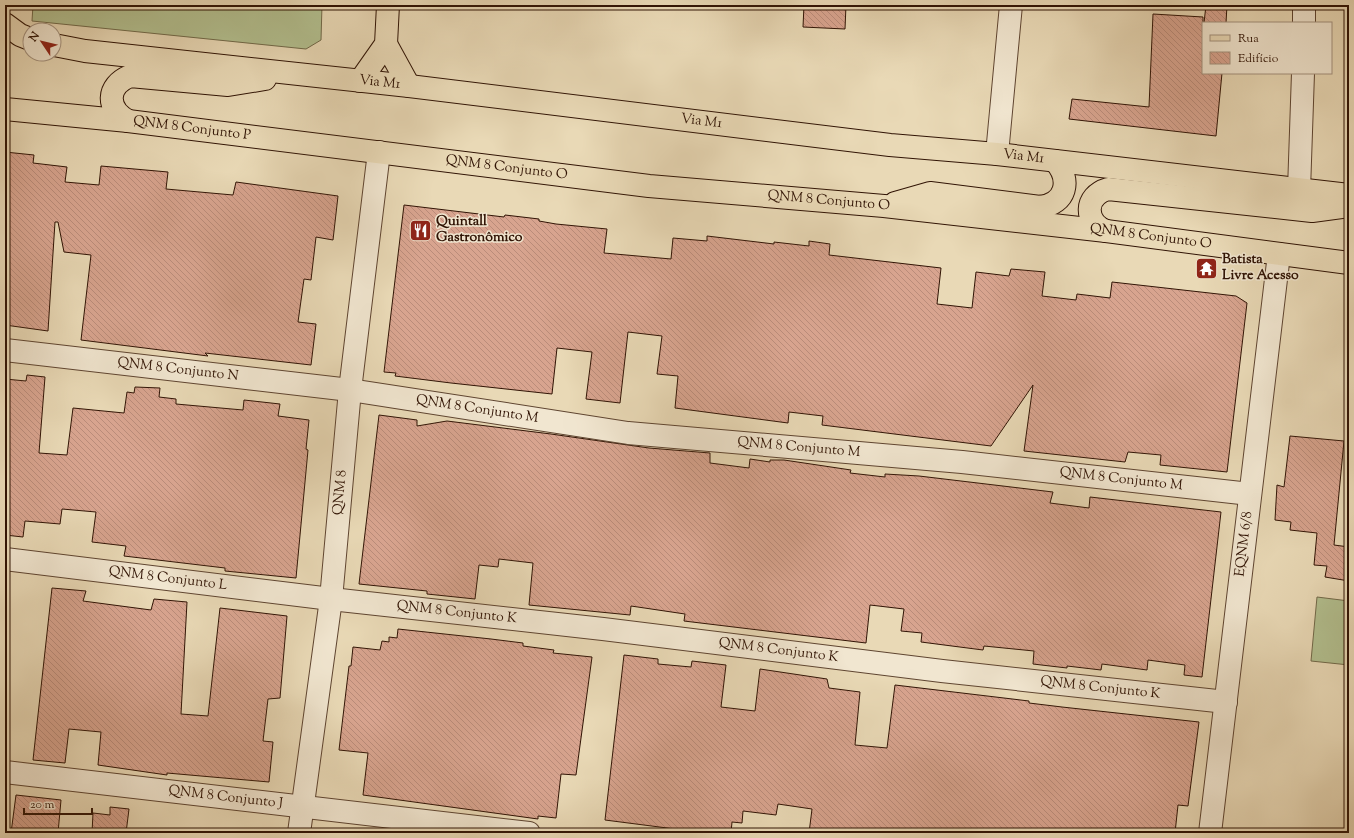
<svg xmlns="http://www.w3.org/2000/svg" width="1354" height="838" font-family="'Sorts Mill Goudy',serif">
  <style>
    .pitch { fill: #b3c090; stroke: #726a4a }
    .building { fill: url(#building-back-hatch); stroke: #311405 }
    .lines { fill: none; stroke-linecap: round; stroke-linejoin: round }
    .minor-casing { stroke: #5f4531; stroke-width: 24 }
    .major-casing { stroke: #311405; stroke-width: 24 }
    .minor { stroke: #f1e6d0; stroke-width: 22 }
    .major { stroke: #e9d9b6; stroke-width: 22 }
    .labels { text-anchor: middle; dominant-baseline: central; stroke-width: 3; stroke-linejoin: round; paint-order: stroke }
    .street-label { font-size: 14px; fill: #311405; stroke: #f1e6d0 }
    .poi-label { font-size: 14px; font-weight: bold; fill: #311405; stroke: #f1e6d0; text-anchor: start }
  </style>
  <defs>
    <pattern id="building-back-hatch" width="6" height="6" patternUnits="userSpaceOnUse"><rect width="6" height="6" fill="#d8a48f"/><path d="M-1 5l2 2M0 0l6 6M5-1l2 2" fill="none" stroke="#ba8c7a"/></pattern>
  </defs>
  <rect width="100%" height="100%" fill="#e9d9b6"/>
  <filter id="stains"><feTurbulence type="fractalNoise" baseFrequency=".005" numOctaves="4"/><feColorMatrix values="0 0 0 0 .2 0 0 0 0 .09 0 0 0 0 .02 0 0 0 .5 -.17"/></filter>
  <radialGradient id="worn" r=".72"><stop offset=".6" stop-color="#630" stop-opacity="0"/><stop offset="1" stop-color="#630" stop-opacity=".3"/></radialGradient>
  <!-- pitch -->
  <g class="pitch">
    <polygon points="33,5 322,5 321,40 306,49 32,21"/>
    <polygon points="1317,597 1349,601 1349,665 1311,661"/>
  </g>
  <!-- building -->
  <g class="building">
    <polygon points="804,5 846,5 845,29 803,27"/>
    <polygon points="1206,5 1227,5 1226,23 1204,23"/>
    <polygon points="1153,14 1203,17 1203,73 1222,73 1216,136 1069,119 1072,99 1149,107"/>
    <polygon points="5,152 34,155 33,163 67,167 65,182 99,185 101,166 168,172 166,189 233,195 236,182 338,196 333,240 316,237 311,280 304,279 298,322 316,324 311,365 205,353 208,356 81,340 91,255 64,252 58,222 55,222 48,331 5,325"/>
    <polygon points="404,205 504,217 505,215 539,219 539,221 556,224 607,229 604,253 671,259 673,238 707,241 707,236 774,244 774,242 809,246 809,241 830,244 829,255 941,268 937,304 972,308 976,272 1009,276 1011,269 1045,272 1042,296 1076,300 1077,294 1110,298 1112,282 1236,296 1247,303 1227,472 1160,465 1161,455 1128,452 1125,462 1024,451 1033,385 991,446 822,425 823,416 789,412 788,423 675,408 678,376 657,374 662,336 628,332 620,403 586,399 592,352 557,348 552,394 451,383 395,376 396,373 384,372"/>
    <polygon points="27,375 45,377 39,453 67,455 73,408 124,413 127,392 134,393 135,387 160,388 159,397 176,399 176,404 243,410 244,400 280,404 278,416 309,420 306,449 308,450 296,578 225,571 225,568 124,556 126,546 92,542 96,512 62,509 60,524 25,521 23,537 5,535 5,379 26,381"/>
    <polygon points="379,415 417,420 417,426 447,421 551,434 649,448 710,453 710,463 749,468 750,459 770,462 770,460 784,460 851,470 850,473 885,477 885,474 919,476 1053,492 1050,503 1089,508 1090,497 1221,512 1202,677 1184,675 1185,665 1148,660 1147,670 1102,664 1101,670 1067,666 1067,668 1033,664 1034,651 984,646 983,650 921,642 922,633 901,631 904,609 870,605 866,643 684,621 685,614 631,606 630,615 529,605 533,563 499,559 498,567 479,565 475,599 427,594 427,591 359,584"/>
    <polygon points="1290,436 1344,441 1334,545 1349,547 1349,581 1325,577 1327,566 1314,565 1317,533 1290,530 1291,522 1275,520 1277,485 1284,487"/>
    <polygon points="52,588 86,591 83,601 151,610 154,599 187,602 181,714 208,716 220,608 287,616 280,698 268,699 263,741 273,742 269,782 167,773 167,775 98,765 101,732 69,729 65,763 33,760"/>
    <polygon points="398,629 491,639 523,643 523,646 554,650 553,653 592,657 576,775 561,774 556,818 538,816 538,819 363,795 368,753 339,750 349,666 351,666 353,647 380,650 382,641 389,642 389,637 397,638"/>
    <polygon points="624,655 658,659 658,664 691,667 692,661 726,665 721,707 755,711 760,669 827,679 829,688 860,692 855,745 887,748 895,685 1029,701 1029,703 1062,707 1199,722 1188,806 1178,805 1175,833 999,833 976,830 976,833 809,833 812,809 778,804 776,815 743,811 742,823 732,822 731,833 706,833 605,820"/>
    <polygon points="16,795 61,800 58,833 11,833"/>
    <polygon points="110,807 129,809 126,833 92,833 93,813 110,815"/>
  </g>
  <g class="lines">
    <defs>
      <g id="minor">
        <polyline points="1304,23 1304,5"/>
        <polyline points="997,154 1011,5"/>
        <polyline points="1299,190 1303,73"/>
        <path id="s1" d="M5,350L350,390L628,433L962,462L1250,494"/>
        <path id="s2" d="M5,559L331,599L603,629L942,671L1226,702"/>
        <path id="s3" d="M5,772L529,833"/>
        <path id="s4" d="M299,833L331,599L350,390L379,152"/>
        <path id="s5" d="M1210,833L1279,254"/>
      </g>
      <g id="major">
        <polyline points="5,24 20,35 30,39"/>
        <polyline points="386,44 409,86"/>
        <path id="s6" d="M54,45L85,51L409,86L890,145L997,154L1349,195"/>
        <polyline points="360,81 386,44 388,5"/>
        <path id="s7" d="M5,109L128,121L649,186L884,206L1106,231L1349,263"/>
        <path d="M128,121C106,109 106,86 130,76L228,85L265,79"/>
        <path d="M895,203L930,193L1040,207C1066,204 1072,180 1055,161"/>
        <path d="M1106,231C1084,222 1084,196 1108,189L1312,211L1349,206"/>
      </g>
    </defs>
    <!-- minor casing -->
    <use href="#minor" class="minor-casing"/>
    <!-- major casing -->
    <use href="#major" class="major-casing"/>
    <!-- minor -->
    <use href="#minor" class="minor"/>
    <!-- major -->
    <use href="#major" class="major"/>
  </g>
  <!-- icons -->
  <defs>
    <symbol id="restaurant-square" viewBox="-11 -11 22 22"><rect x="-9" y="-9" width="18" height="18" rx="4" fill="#8f2418" stroke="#f1e6d0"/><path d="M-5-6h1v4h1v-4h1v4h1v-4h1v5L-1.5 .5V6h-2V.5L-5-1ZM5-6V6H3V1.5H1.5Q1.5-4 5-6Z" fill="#fff"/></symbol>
    <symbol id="temple-square" viewBox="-11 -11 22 22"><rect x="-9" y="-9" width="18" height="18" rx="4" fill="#8f2418" stroke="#f1e6d0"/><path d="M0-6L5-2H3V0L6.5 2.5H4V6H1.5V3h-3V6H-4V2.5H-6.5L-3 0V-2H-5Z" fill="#fff"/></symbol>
  </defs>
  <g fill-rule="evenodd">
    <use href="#restaurant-square" x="408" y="218" width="25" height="25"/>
    <use href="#temple-square" x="1194" y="256" width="25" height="25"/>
  </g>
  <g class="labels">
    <!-- street labels -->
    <g class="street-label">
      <text stroke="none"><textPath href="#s6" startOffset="328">Via M1</textPath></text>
      <text stroke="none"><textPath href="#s6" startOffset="652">Via M1</textPath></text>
      <text stroke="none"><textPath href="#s7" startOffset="188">QNM 8 Conjunto P</textPath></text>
      <text stroke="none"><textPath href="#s6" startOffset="976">Via M1</textPath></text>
      <text stroke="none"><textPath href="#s7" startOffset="505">QNM 8 Conjunto O</textPath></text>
      <text stroke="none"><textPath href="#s7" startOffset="829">QNM 8 Conjunto O</textPath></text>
      <text stroke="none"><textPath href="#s7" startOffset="1153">QNM 8 Conjunto O</textPath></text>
      <text stroke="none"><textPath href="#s1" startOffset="174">QNM 8 Conjunto N</textPath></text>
      <text stroke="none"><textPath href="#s1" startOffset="476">QNM 8 Conjunto M</textPath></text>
      <text stroke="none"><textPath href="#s1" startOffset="800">QNM 8 Conjunto M</textPath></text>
      <text stroke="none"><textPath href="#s1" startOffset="1124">QNM 8 Conjunto M</textPath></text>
      <text stroke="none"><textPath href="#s4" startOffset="343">QNM 8</textPath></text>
      <text stroke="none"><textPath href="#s5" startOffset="291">EQNM 6/8</textPath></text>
      <text stroke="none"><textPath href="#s2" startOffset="164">QNM 8 Conjunto L</textPath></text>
      <text stroke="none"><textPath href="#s2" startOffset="455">QNM 8 Conjunto K</textPath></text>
      <text stroke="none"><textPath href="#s2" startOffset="779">QNM 8 Conjunto K</textPath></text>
      <text stroke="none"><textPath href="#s2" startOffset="1103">QNM 8 Conjunto K</textPath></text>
      <text stroke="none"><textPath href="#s3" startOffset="222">QNM 8 Conjunto J</textPath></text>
    </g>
    <!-- poi labels -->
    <g class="poi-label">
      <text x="436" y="222">Quintall<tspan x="436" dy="16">Gastronômico</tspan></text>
      <text x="1222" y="260">Batista<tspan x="1222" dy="16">Livre Acesso</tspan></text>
    </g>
  </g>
  <!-- margin -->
  <rect width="1354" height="838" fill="none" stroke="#e9d9b6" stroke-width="20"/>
  <rect x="6" y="6" width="1342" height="826" fill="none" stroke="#311405" stroke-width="2"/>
  <rect x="10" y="10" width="1334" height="818" fill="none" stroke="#311405"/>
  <!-- legend -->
  <rect x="1202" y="22" width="130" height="52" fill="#f1e6d0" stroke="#a4927f"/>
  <rect x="1210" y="35" width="20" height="6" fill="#e9d9b6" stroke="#a4927f"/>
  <text x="1238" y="42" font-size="12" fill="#311405">Rua</text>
  <rect x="1210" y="52" width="20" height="12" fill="url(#building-back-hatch)" stroke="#a4927f"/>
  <text x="1238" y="62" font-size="12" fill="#311405">Edifício</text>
  <!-- north arrow -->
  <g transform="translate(42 42) rotate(305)"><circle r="19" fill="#f1e6d0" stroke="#a4927f"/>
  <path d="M0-3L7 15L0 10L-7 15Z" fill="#8f2418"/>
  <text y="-6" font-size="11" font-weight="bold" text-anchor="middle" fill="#311405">N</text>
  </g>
  <!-- scale -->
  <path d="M24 808v6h68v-6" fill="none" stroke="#311405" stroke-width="2"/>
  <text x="30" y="808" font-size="12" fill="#311405" stroke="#f1e6d0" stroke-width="3" paint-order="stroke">20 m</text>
  <rect width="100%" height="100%" filter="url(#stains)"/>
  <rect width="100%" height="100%" fill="url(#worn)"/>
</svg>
